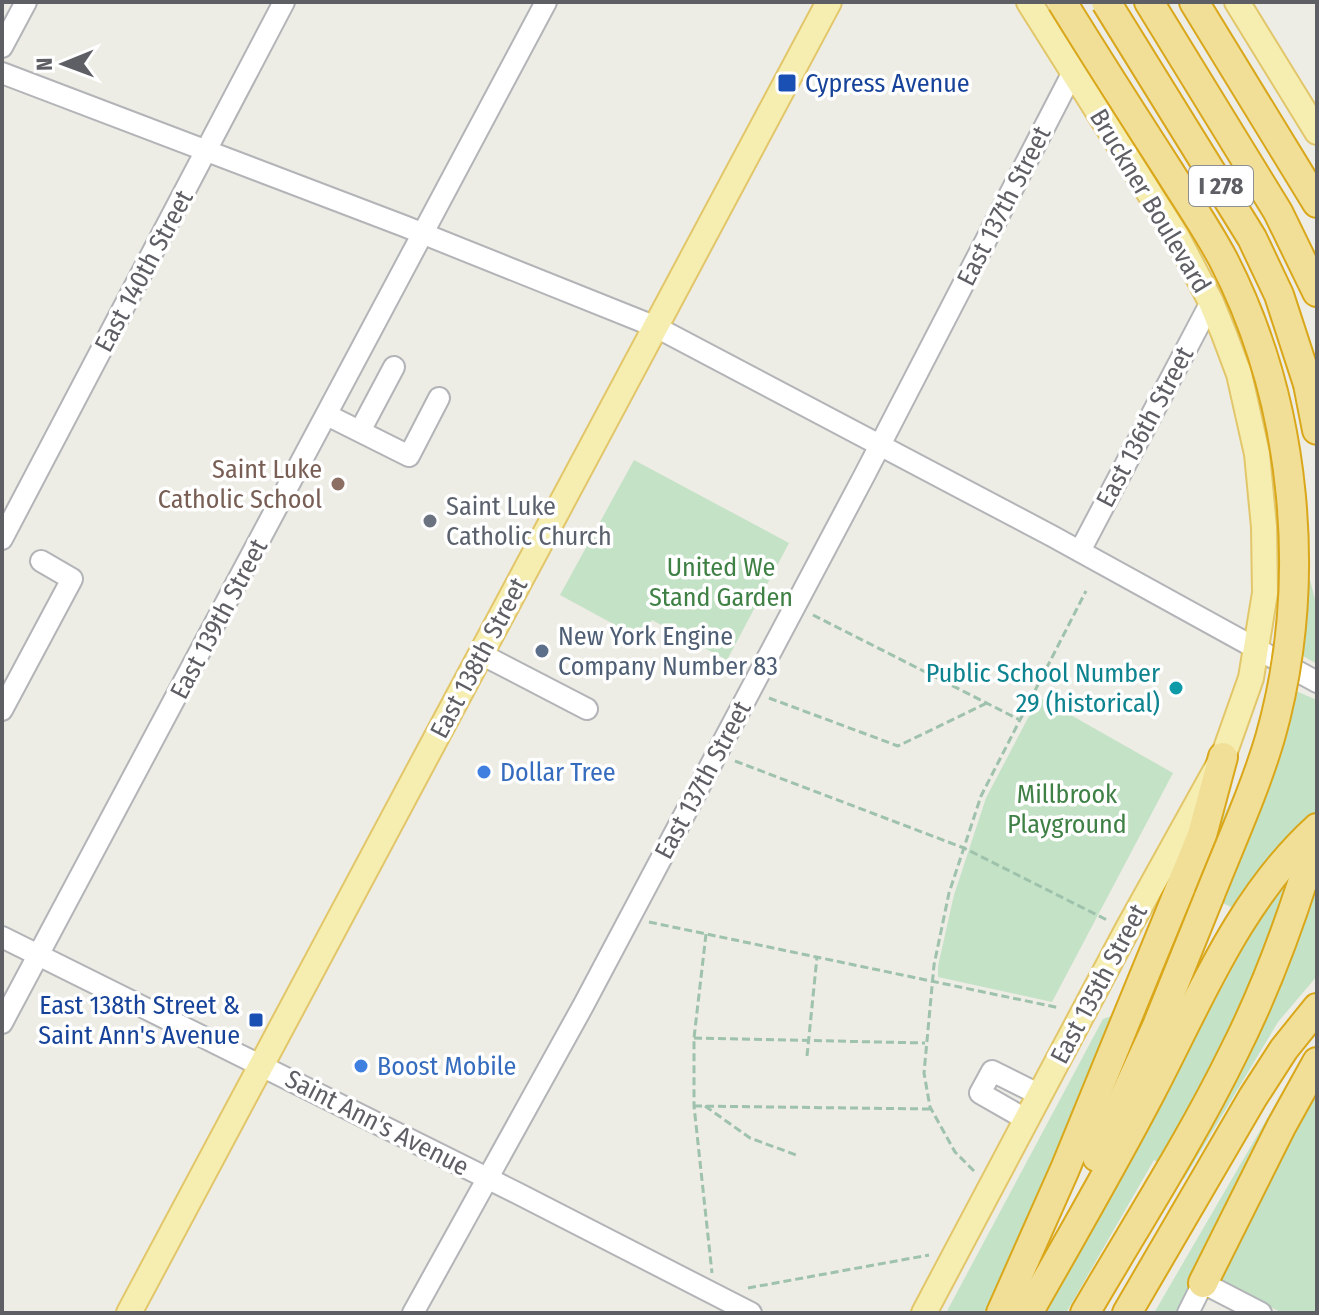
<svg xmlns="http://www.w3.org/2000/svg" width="1319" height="1315" font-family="'Fira Sans Condensed',sans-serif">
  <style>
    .green { fill: #c4e2c6 }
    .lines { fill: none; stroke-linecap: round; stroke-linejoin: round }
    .minor-casing { stroke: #b2b4b8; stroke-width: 24 }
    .major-casing { stroke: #e2c66a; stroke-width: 28 }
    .highway-casing { stroke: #d9a719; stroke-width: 32 }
    .path { stroke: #9ec2ab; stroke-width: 3; stroke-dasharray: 8 4; stroke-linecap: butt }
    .minor { stroke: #fff; stroke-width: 20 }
    .major { stroke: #f6eeb1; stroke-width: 24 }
    .highway { stroke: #f1df98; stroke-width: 28 }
    .highway-bridge-casing { stroke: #d9a719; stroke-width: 32; stroke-linecap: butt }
    .highway-bridge { stroke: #f1df98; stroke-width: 28 }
    .transit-dot { fill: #1a4fb4; stroke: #fff; stroke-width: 3 }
    .education-dot { fill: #8d6e63; stroke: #fff; stroke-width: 3 }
    .worship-dot { fill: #6b7280; stroke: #fff; stroke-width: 3 }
    .service-dot { fill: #5c6f8a; stroke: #fff; stroke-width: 3 }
    .culture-dot { fill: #0f9aa8; stroke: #fff; stroke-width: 3 }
    .shop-dot { fill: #3f7fe0; stroke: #fff; stroke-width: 3 }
    .labels { text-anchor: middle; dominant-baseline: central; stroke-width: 7; stroke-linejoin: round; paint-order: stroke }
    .shield { fill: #fff; stroke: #8e8f92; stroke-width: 2 }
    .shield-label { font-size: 24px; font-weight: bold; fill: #5d5f64 }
    .transit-label { font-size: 26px; fill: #164399; stroke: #fff; text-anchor: start }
    .street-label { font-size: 26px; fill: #5d5f64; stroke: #fff }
    .education-label { font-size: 26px; fill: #785e54; stroke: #fff; text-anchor: end }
    .worship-label { font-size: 26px; fill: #5b616d; stroke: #fff; text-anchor: start }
    .park-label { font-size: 26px; fill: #3f8045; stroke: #fff }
    .service-label { font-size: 26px; fill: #4e5e75; stroke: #fff; text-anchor: start }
    .culture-label { font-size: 26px; fill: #0d838f; stroke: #fff; text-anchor: end }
    .shop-label { font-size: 26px; fill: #366cbe; stroke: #fff; text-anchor: start }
  </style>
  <rect width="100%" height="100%" fill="#edece5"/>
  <!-- green -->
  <g class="green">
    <polygon points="634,460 789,543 727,660 652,620 641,639 560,595"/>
    <polygon points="1302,576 1310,580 1317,607 1317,664 1289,648"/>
    <polygon points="1284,686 1317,700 1317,976 1278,1022 1184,1179 1154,1160 1066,1313 1046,1313 1259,919 1190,889"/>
    <polygon points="1039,697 1173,773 1052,1002 938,977 938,966 954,895 986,798"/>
    <polygon points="1115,1015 988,1313 946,1313 1103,1019"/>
    <polygon points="1303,1066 1176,1313 1154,1313 1286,1086 1297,1068"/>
    <polygon points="1317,1075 1317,1313 1283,1313 1215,1281"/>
  </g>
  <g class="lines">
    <defs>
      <g id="minor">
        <polyline points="2,47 26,2"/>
        <polyline points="2,73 404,226 656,327 1052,536 1317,682"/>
        <polyline points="327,415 409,456 439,398"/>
        <polyline points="360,431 394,367"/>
        <polyline points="2,539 284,2"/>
        <polyline points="1080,551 1211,302"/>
        <polyline points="481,654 587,709"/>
        <polyline points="2,710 72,579 41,561"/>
        <polyline points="2,937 517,1193 751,1313"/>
        <polyline points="2,1023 546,2"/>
        <polyline points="1027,1120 980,1093 992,1071 1040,1095"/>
        <polyline points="413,1313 583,1006 864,476 1073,72"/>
        <polyline points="1188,1313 1203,1283 1261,1313"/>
      </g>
      <g id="major">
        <polyline points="1237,2 1317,132"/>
        <polyline points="129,1313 829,2"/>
        <polyline points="924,1313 1127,930 1223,757 1251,678 1265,593 1264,527 1257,454 1239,374 1224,334 1211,302 1177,237 1029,2"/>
      </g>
      <g id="highway">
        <polyline points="1149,2 1278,212 1317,292"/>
        <polyline points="1194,2 1317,203"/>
        <polyline points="1308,384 1317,430"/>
        <polyline points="1097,1157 1157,1026 1209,897"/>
        <polyline points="1203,1283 1281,1127 1317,1062"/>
        <polyline points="1001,1313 1065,1169 1202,835 1223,757"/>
        <path d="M1028,1313C1070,1239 1113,1165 1152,1090C1199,1000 1240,898 1317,828"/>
        <path d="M1085,1313C1135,1227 1190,1142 1234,1052C1269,983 1295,910 1317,835"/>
        <polyline points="1127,1313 1253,1097 1284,1049 1317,1008"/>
      </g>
    </defs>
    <!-- minor casing -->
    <use href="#minor" class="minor-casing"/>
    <!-- major casing -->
    <use href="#major" class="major-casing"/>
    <!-- highway casing -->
    <use href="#highway" class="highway-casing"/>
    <!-- path -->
    <g class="path">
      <polyline points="813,615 1020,720"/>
      <polyline points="769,698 898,746 987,703"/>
      <polyline points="735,761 964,848 1107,920"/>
      <polyline points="649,922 1060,1008"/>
      <polyline points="706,934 694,1038 694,1106 712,1273"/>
      <polyline points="694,1038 925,1043"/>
      <polyline points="807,1056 817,957"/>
      <polyline points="694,1106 930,1109"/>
      <polyline points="705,1106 750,1138 799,1156"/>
      <polyline points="974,1171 955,1152 930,1107 924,1073 934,965 949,893 981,796 1086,591"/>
      <polyline points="748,1288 929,1255"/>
    </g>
    <!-- minor -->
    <use href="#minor" class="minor"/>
    <!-- major -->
    <use href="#major" class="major"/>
    <!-- highway -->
    <use href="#highway" class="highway"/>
    <defs>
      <g id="highway-bridge">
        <path d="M1062,2C1097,59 1133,115 1169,171C1187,200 1207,229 1223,259C1297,403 1314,583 1270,738C1254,792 1230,844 1209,897"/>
        <polyline points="1106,2 1252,238 1279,295 1308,384"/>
      </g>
    </defs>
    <!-- highway-bridge casing -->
    <use href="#highway-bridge" class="highway-bridge-casing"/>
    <!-- highway-bridge -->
    <use href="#highway-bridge" class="highway-bridge"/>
  </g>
  <!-- markers -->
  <g class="transit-dot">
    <rect x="777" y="73" width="20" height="20" rx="4"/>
    <rect x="248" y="1012" width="16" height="16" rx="4"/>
  </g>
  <circle class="education-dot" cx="338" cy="484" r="8"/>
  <circle class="worship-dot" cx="430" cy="521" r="8"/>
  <circle class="service-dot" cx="542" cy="651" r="8"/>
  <circle class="culture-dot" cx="1176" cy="688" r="8"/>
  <g class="shop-dot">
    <circle cx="484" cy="772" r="8"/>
    <circle cx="361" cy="1066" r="8"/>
  </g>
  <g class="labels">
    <!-- shield labels -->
    <rect class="shield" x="1189" y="166" width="64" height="40" rx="6"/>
    <g class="shield-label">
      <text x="1221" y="186">I 278</text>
    </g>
    <!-- transit labels -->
    <g class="transit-label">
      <text x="805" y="83">Cypress Avenue</text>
      <text x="240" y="1005" text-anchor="end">East 138th Street &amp;<tspan x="240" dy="30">Saint Ann's Avenue</tspan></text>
    </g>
    <!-- street labels -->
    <g class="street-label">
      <text transform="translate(1150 201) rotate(59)">Bruckner Boulevard</text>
      <text transform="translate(1004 206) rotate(-63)">East 137th Street</text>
      <text transform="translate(144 271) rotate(-62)">East 140th Street</text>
      <text transform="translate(1145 427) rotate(-62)">East 136th Street</text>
      <text transform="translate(219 619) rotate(-62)">East 139th Street</text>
      <text transform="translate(479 658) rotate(-62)">East 138th Street</text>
      <text transform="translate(703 780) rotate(-62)">East 137th Street</text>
      <text transform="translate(1099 984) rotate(-62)">East 135th Street</text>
      <text transform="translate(377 1123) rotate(27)">Saint Ann's Avenue</text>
    </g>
    <!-- education labels -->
    <g class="education-label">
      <text x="322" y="469">Saint Luke<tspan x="322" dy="30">Catholic School</tspan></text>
    </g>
    <!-- worship labels -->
    <g class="worship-label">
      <text x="446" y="506">Saint Luke<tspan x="446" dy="30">Catholic Church</tspan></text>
    </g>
    <!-- park labels -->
    <g class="park-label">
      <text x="721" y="567">United We<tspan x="721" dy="30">Stand Garden</tspan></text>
      <text x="1067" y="794">Millbrook<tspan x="1067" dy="30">Playground</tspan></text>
    </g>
    <!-- service labels -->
    <g class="service-label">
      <text x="558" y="636">New York Engine<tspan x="558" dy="30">Company Number 83</tspan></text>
    </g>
    <!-- culture labels -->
    <g class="culture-label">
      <text x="1160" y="673">Public School Number<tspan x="1160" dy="30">29 (historical)</tspan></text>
    </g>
    <!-- shop labels -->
    <g class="shop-label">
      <text x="500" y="772">Dollar Tree</text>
      <text x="377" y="1066">Boost Mobile</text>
    </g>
  </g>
  <!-- border -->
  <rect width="1319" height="1315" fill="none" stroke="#5d5f64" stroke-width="8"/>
  <!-- north arrow -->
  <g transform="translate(64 64) rotate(269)" stroke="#ffffff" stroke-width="6" paint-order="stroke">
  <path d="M0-6L14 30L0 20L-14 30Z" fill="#5d5f64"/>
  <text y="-12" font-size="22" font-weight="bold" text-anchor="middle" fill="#5d5f64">N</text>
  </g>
</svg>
